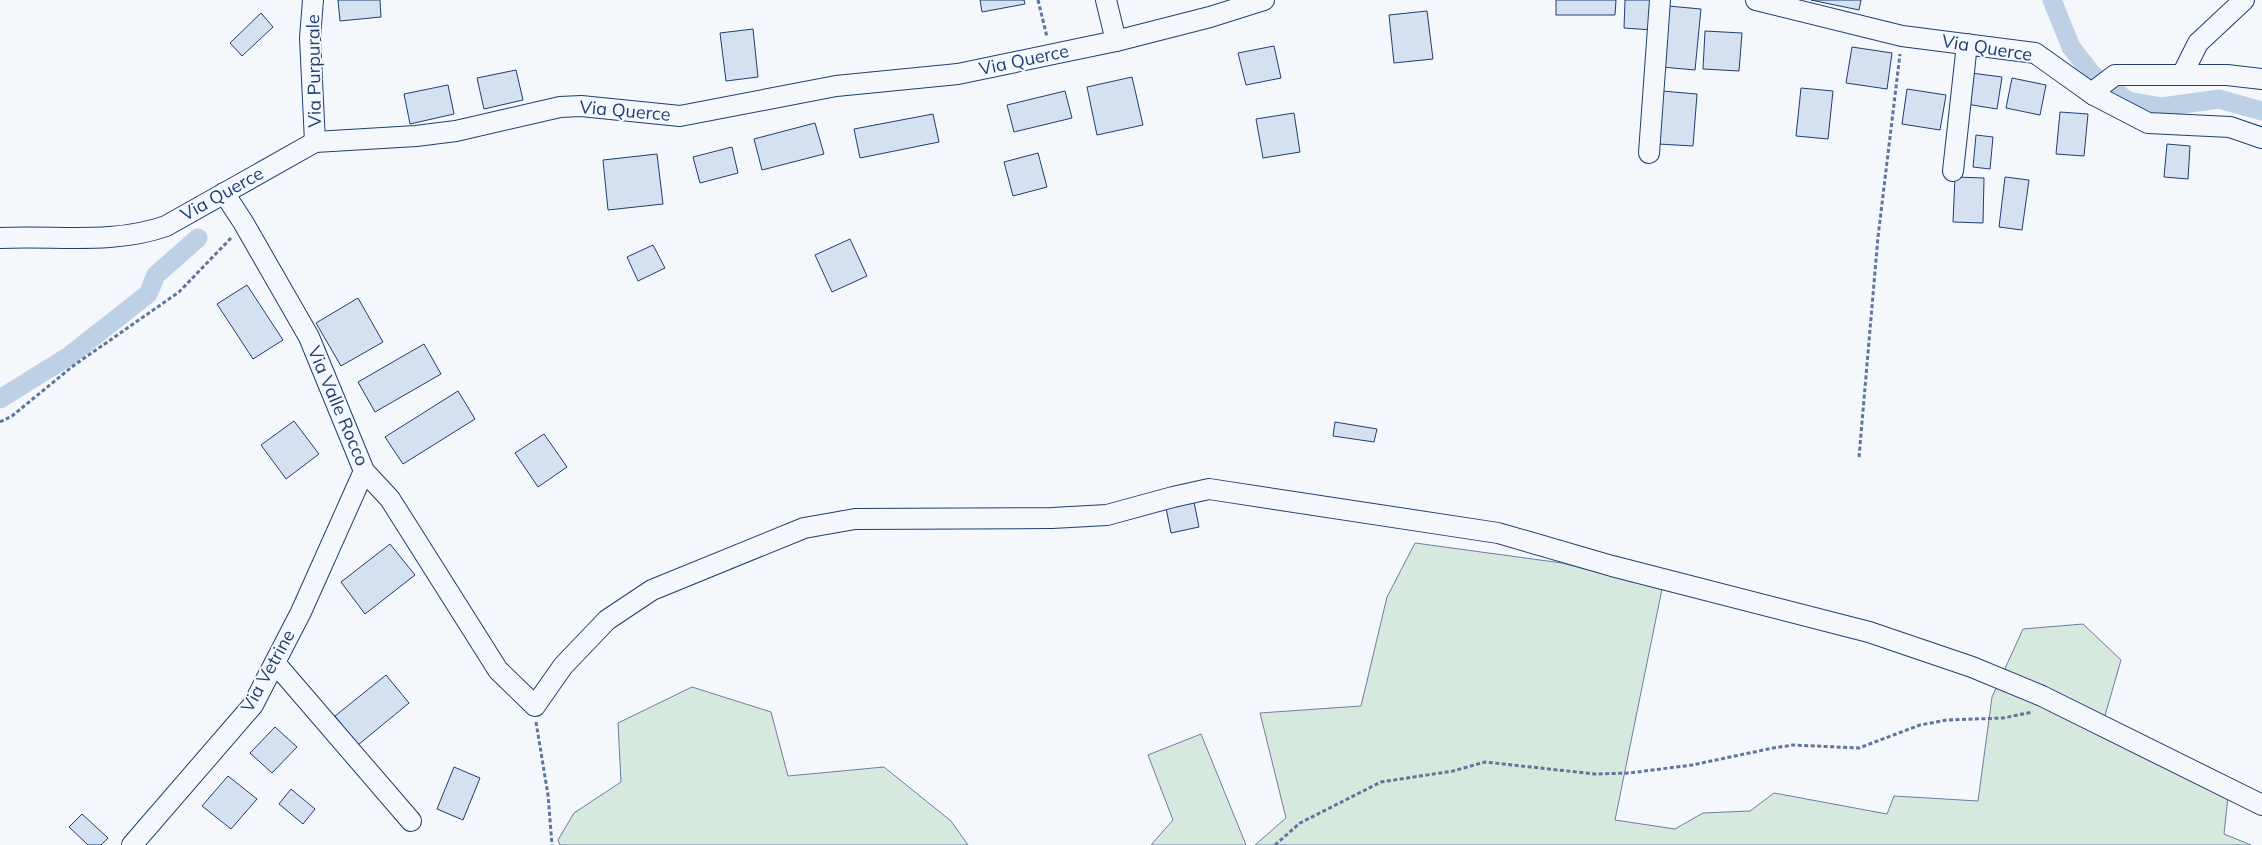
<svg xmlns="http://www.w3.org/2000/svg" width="2262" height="845" font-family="Mulish,sans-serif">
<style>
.green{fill:#d7e8df;stroke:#687fa3}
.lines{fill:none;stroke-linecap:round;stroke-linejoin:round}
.canal{stroke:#bed0e5;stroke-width:19}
.building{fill:#d5e0f0;stroke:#1d3f73}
.minor-casing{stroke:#1d3f73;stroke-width:22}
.path{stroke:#5e769c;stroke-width:3;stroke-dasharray:4 2.5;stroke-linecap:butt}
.minor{stroke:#f4f7fb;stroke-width:20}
.labels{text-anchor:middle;stroke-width:4;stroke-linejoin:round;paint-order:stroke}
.street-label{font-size:18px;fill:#1d3f73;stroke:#f4f7fb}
</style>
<rect width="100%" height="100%" fill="#f4f7fb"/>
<g class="green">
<path d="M1415 543 1562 563 1662 589 1615 820 1675 829 1703 813 1750 811 1774 793 1887 814 1894 796 1978 801 1992 697 2023 629 2083 624 2121 660 2100 733 2228 797 2224 834 2251 845H1255L1286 818 1260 713 1361 706 1387 597Z"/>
<path d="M692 687 771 712 788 776 884 767 951 821 968 845H560L558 840 574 813 621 782 618 723Z"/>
<path d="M1201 734 1246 845H1151L1173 820 1148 755Z"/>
</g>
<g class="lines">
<g class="canal">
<path d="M2052 0 2071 47 2092 74 2128 101 2162 107 2219 99 2262 111"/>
<path d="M0 399 69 356 148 294 156 275 198 238"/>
</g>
</g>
<g class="building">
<path d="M338 0H380L381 17 340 21Z"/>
<path d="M980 0H1024L1025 4 982 12Z"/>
<path d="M1556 0H1616L1615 15H1556Z"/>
<path d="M1625 0H1653L1652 30 1624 28Z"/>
<path d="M1811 0H1861L1859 10Z"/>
<path d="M1668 6 1701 9 1695 70 1662 67Z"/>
<path d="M1427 11 1433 59 1394 63 1389 15Z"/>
<path d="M261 13 273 27 242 56 230 43Z"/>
<path d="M753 29 758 77 726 81 720 33Z"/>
<path d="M1705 31 1742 33 1739 71 1703 69Z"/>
<path d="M1274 46 1281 78 1246 85 1238 53Z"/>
<path d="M1852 47 1892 53 1887 89 1846 83Z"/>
<path d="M516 70 523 100 484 109 477 78Z"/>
<path d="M1971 73 2002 77 1997 109 1966 104Z"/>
<path d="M1132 77 1143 125 1097 135 1087 87Z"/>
<path d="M2012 78 2046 85 2040 115 2006 108Z"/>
<path d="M448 85 454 114 410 124 404 94Z"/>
<path d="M1801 88 1833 91 1828 139 1796 136Z"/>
<path d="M1907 89 1946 95 1940 130 1902 124Z"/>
<path d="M1065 91 1072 118 1014 132 1007 105Z"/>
<path d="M1662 91 1697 94 1693 146 1658 144Z"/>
<path d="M2060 112 2088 114 2084 156 2056 154Z"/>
<path d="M1294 113 1300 152 1263 158 1256 119Z"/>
<path d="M933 114 939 142 860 158 854 129Z"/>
<path d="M815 123 824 154 762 170 754 139Z"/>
<path d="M1976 135 1993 137 1990 169 1973 167Z"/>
<path d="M2167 144 2190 146 2188 179 2164 177Z"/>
<path d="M732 147 738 173 700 183 693 157Z"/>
<path d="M1038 153 1047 187 1013 196 1004 162Z"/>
<path d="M657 154 663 204 608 210 603 160Z"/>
<path d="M1955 177 1984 178 1983 223 1953 222Z"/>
<path d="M2005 177 2029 180 2022 230 1999 227Z"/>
<path d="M850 239 867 276 832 292 815 255Z"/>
<path d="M653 245 665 268 638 281 627 257Z"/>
<path d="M247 285 283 340 253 359 217 304Z"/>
<path d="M358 298 383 342 341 366 316 323Z"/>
<path d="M424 344 441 374 375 412 358 382Z"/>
<path d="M458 391 475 419 403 464 385 437Z"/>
<path d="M294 421 319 454 286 479 261 445Z"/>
<path d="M1335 422 1377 429 1374 442 1333 436Z"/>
<path d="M544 434 567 467 538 487 515 453Z"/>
<path d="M1194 502 1199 527 1171 533 1166 508Z"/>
<path d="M390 544 415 575 365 614 341 582Z"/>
<path d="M386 675 409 703 358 745 335 716Z"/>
<path d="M275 727 297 747 272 773 250 753Z"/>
<path d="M454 767 480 778 463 820 437 809Z"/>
<path d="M228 776 257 799 231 829 202 806Z"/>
<path d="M291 789 315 809 303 824 279 804Z"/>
<path d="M82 814 108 838 101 845H88L69 827Z"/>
</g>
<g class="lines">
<g class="minor-casing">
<g id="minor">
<path d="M313 0 310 38 315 142"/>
<path d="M1106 0 1116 41"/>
<path d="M1756 0 1902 36 2035 53 2094 95 2148 123 2230 127 2262 138"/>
<path d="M2182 75 2198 43 2244 0"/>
<path d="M2094 95 2098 88 2115 75H2227L2262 79"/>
<path d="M1649 153 1660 0"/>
<path d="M1953 171 1967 44"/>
<path d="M224 193 243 222 309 337 364 471 390 499 498 670 535 706 563 666 607 620 652 590 804 528 855 519 1052 518 1107 515 1173 497 1209 489 1498 533 1612 566 1869 632 1972 667 2042 696 2262 805"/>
<path d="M0 238C55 235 113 245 166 226L315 142 416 136 456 131 560 107 581 106 680 116 836 86 958 74 1116 41 1210 17 1264 0"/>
<path d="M275 663 411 821"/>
<path d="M132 845 253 705 301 612 364 471"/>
</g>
</g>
<g class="path">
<path d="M1038 0 1047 37"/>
<path d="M0 422 12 416 73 366 179 292 231 238"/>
<path d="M1859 457 1878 237 1900 54"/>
<path d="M536 722 548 795 552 845"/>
<path d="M1275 845 1300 823 1381 782 1453 771 1485 762 1595 774 1629 773 1692 765 1773 748 1793 745 1859 748 1920 725 1947 720 2003 718 2033 712"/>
</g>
<use href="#minor" class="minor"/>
</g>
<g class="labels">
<g class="street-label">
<text transform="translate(1987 48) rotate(9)" y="6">Via Querce</text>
<text transform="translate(1024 60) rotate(-12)" y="6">Via Querce</text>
<text transform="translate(314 71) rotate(-91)" y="6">Via Purpurale</text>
<text transform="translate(625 111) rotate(5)" y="6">Via Querce</text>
<text transform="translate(222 194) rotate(-29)" y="6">Via Querce</text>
<text transform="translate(338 406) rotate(67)" y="6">Via Valle Rocco</text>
<text transform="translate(268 671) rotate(-61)" y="6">Via Vetrine</text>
</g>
</g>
</svg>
